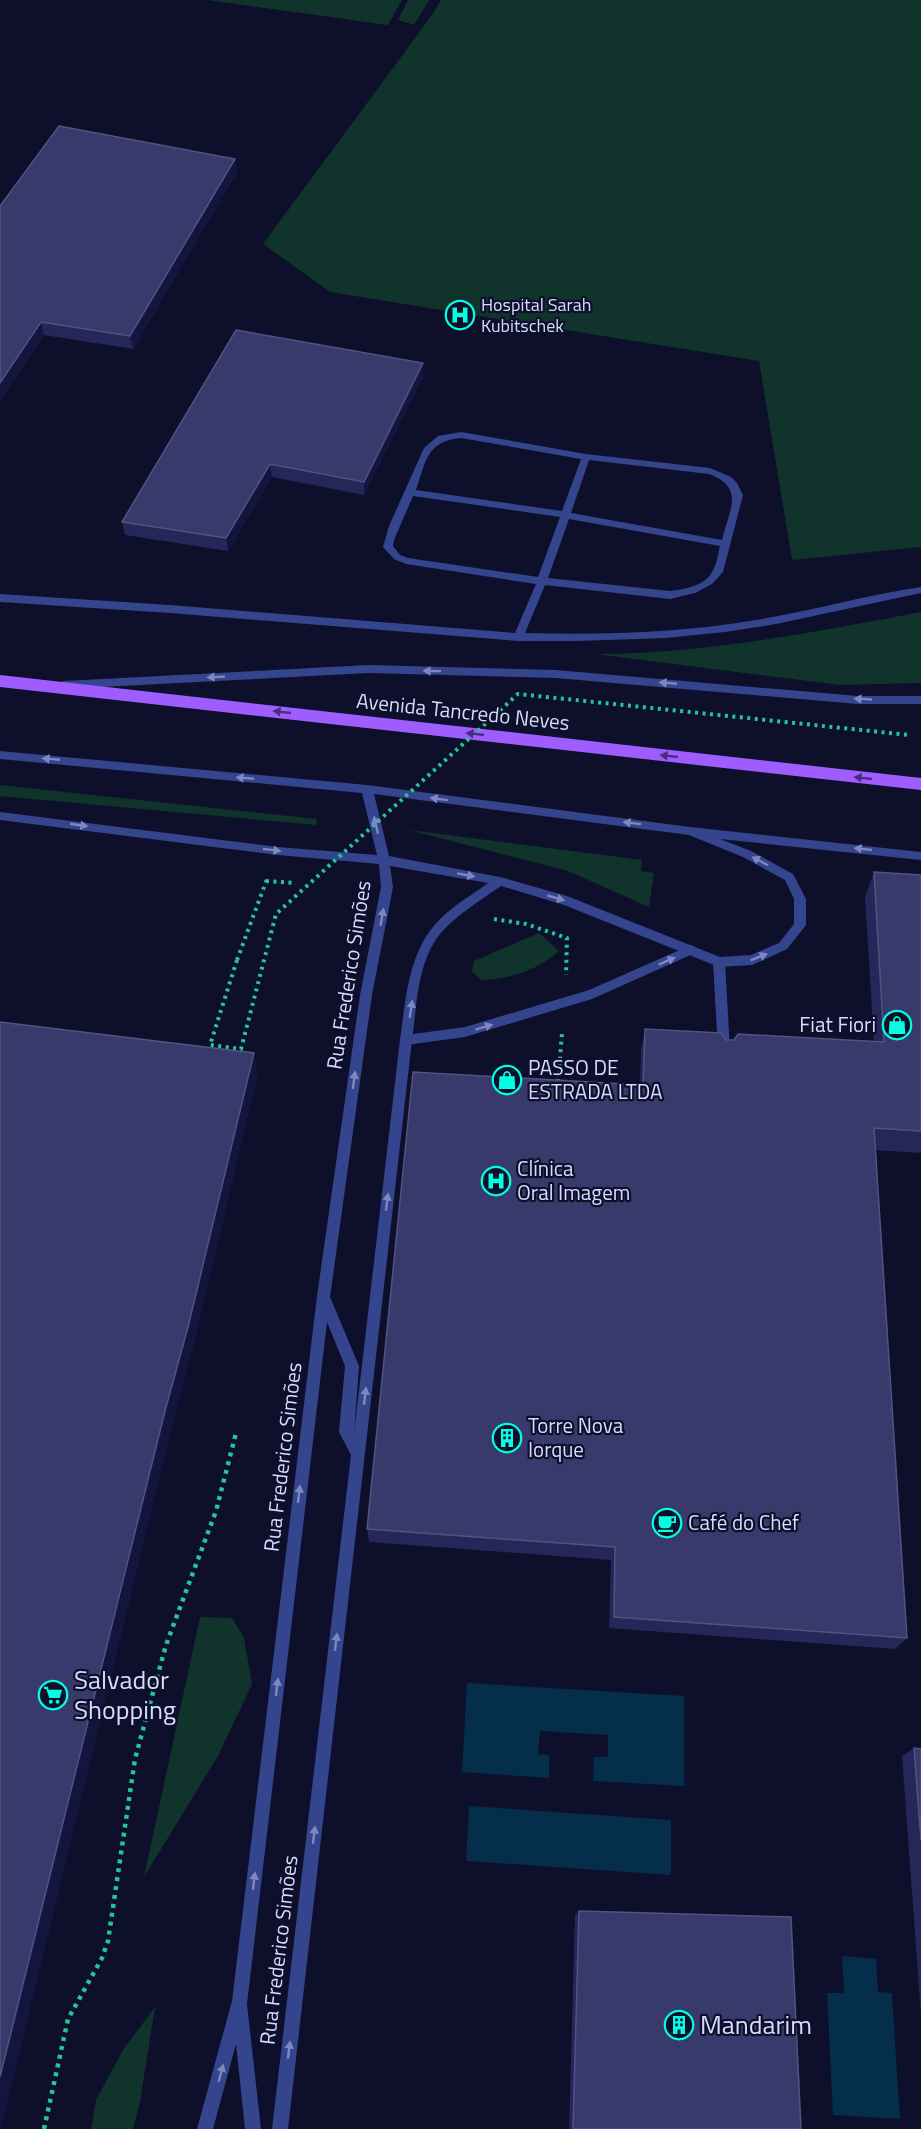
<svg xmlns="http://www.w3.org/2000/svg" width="921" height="2129" font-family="'Titillium Web',sans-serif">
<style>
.green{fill:#10342b}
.water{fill:#052e4b}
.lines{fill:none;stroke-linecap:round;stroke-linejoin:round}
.path-far1{stroke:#24c698;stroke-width:4;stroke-dasharray:3 4.5;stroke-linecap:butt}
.path{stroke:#24c698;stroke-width:4.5;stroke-dasharray:4 5;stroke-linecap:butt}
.service{fill:#34448d;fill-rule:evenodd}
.tertiary{fill:#34448d;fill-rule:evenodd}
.primary{fill:#9f5dff;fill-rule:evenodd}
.path-bridge{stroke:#24c698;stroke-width:4;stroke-dasharray:3 4.5;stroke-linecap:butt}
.wall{fill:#252759}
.shaded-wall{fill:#14153f}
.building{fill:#383a6b;stroke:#515382;stroke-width:1.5}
.oneway{fill:#7d88c0}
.oneway2{fill:#482e7f}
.labels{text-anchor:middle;stroke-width:4.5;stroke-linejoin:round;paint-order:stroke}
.far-poi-label{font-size:18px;fill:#d6dbff;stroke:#0e0f2a;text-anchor:start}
.street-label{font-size:21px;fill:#d6dbff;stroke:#0e0f2a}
.poi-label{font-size:21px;fill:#d6dbff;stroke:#0e0f2a;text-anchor:start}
.near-poi-label{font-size:26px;fill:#d6dbff;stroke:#0e0f2a;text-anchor:start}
</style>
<rect width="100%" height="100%" fill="#0e0f2a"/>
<g class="green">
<path d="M207 0H402L388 25Z"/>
<path d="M408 0H429L414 25 398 20Z"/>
<path d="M441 0H921V547L792 560 759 361 330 292 263 244 432 15Z"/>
<path d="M921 612V683L840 685 595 654C705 654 813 632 921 612Z"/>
<path d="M0 785 317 819 316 825 0 796Z"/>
<path d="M409 830 642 860 641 871 654 873 649 907 568 871Z"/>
<path d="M539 933 559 951C536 971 510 979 481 980L472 972 474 961Z"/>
<path d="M200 1617 232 1618 244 1638 252 1684 218 1756 144 1877Z"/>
<path d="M155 2007 140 2102 133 2129H91L96 2100 123 2050Z"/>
</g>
<g class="water">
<path d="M467 1683 684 1696V1786L593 1781 594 1757H608V1735L540 1731 538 1754 549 1755V1778L462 1772Z"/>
<path d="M469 1806 671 1820V1875L466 1861Z"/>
<path d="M842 1956 876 1959 878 1992 892 1993 900 2119 833 2115 827 1993H844Z"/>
</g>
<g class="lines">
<g class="path-far1">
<path d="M266 881 296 883"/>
<path d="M494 919 526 924 567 938 566 975"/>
<path d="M237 960 267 879"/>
<path d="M558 1082 562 1033"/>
</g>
<path class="path" d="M44 2129 68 2019 102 1958 108 1941 135 1759 166 1645 216 1511 236 1433"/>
<g class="service">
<path d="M461 432 586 454 710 468 731 477 737 483 743 495 723 572 712 584 695 593 670 599 545 585 525 633C602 635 680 633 756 620 811 611 866 595 921 587V593L776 624 725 632 666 638 577 641H518L170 613 0 602V594L170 605 515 633 536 584 406 564 394 559 383 547 389 526 424 448 438 436ZM461 438 581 459 562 511 416 490C426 462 426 441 461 438ZM589 460 709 474C746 488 729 510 722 540L571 513ZM413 496 560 517 538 577 408 558 400 555 393 546 394 540ZM569 519 720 546C718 554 717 564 713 570 706 586 685 589 670 591L548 578Z"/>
<path d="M369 665 556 670 858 696H921V704H858L556 678 369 673 63 689 58 685 63 681Z"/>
<path d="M691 945 695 947 697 950 695 953 592 999 465 1037 406 1045 402 1044 400 1040 402 1036 406 1035 465 1027 589 990Z"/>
<path d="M719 957 723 959 725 962 730 1050 728 1054H720L718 1050 713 962 715 959Z"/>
</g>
<path class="tertiary" d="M0 751 367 785 690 827 921 852V860L720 839 751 851 793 874 806 899V925L787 949 752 965 719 967 564 905 501 886C480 901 457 914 440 934 417 963 417 1005 412 1040L288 2129H272L351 1455 339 1432 345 1366 327 1322 247 2004 261 2129H245L236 2044 213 2129H197L232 2001 317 1296 360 995 381 887 379 864 278 855 0 820V812L278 847 377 855 362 793 0 759ZM374 794 689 835 743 857 785 880 794 899V924L779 943 751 955 720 957 567 896 500 877 389 856ZM390 866 488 883C472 895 454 905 440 919 408 951 406 998 400 1040L354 1433 359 1366 330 1297 372 995 393 887Z"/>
<path class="primary" d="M0 675 921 778V790L0 687Z"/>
<path class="path-bridge" d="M237 960 210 1045 241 1049 276 914 518 694 909 735"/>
</g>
<g class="wall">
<path d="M235 159 237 172 133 349 44 335 0 402V206Z"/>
<path d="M423 363V377L364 495 272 477 228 551 125 535 122 522Z"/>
<path d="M874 872 921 875V1153L875 1150 907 1638 895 1649 609 1628 611 1560 369 1542 367 1529 640 1085 641 1051 645 1029 726 1040 874 1042 865 897Z"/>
<path d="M914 1748 921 1749V2015L902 1756Z"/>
<path d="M579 1911 801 2129H569L575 1915Z"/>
</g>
<g class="shaded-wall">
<path d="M235 159 237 172 133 349 130 336Z"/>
<path d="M41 322 44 335 0 402V383Z"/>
<path d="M423 363V377L364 495V482Z"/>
<path d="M270 464 272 477 228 551 226 538Z"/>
<path d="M254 1053 258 1075 194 1344 172 1427 1 2129H0V2077Z"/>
</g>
<g class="building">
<path d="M59 126 235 159 130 336 41 322 0 383V206Z"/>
<path d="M236 330 423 363 364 482 270 464 226 538 122 522Z"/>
<path d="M874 872 921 875V1131L874 1128 907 1638 614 1617 615 1547 367 1529 413 1072 643 1085 645 1029 721 1033 726 1040H734L738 1034 884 1042Z"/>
<path d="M0 1022 254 1053 188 1327 165 1411 0 2077Z"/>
<path d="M914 1748 921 1749V1840Z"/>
<path d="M579 1911 791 1917 801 2129H573Z"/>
</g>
<defs><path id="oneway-solid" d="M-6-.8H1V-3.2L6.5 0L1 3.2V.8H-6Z" transform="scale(1.5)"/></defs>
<g class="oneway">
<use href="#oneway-solid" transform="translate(432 671) rotate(-179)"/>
<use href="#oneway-solid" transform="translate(216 677) rotate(177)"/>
<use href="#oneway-solid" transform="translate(668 683) rotate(-175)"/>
<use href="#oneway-solid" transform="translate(863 699) rotate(-177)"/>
<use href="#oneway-solid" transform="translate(51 759) rotate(-175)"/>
<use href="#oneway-solid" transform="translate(245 778) rotate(-175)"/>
<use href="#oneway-solid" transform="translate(439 799) rotate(-173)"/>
<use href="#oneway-solid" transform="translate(632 823) rotate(-173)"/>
<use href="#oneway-solid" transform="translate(79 825) rotate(8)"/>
<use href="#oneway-solid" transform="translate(376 825) rotate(-103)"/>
<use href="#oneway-solid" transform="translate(863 849) rotate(-174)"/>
<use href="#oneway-solid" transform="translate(272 850) rotate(7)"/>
<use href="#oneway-solid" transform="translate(760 861) rotate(-152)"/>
<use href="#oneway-solid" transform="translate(466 875) rotate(10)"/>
<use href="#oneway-solid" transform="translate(556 898) rotate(16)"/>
<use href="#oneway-solid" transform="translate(382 917) rotate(-80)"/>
<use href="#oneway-solid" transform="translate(759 957) rotate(-22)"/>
<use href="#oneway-solid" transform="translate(667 961) rotate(-24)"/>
<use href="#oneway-solid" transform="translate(411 1009) rotate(-81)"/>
<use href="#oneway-solid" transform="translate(484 1027) rotate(-17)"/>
<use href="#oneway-solid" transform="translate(354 1080) rotate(-82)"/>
<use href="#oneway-solid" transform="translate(387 1202) rotate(-83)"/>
<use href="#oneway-solid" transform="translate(365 1396) rotate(-83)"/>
<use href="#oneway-solid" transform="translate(299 1494) rotate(-83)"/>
<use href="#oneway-solid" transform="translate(336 1642) rotate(-83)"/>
<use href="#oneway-solid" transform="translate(277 1687) rotate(-83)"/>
<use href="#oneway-solid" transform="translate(314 1835) rotate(-83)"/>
<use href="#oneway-solid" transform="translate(254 1881) rotate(-83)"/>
<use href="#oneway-solid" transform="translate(289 2050) rotate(-83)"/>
<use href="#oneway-solid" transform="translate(221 2073) rotate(-75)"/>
</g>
<g class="oneway2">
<use href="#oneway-solid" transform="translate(282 712) rotate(-174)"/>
<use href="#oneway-solid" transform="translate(475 734) rotate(-174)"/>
<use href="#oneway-solid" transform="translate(669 756) rotate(-174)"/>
<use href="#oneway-solid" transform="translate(863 778) rotate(-174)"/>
</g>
<defs>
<g id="hospital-ring" transform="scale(1.5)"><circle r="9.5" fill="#0e0f2a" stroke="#02ffe1" stroke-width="1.5"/><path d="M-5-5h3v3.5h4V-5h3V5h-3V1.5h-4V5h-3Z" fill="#02ffe1"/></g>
<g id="shop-ring" transform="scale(1.5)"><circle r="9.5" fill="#0e0f2a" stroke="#02ffe1" stroke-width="1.5"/><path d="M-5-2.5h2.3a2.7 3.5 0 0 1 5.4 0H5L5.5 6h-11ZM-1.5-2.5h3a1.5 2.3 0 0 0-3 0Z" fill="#02ffe1"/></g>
<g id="building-ring" transform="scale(1.5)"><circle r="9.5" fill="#0e0f2a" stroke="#02ffe1" stroke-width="1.5"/><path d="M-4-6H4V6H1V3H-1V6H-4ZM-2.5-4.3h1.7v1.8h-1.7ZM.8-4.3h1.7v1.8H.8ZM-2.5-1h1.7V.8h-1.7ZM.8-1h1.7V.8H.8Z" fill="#02ffe1"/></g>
<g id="cafe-ring" transform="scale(1.5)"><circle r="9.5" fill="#0e0f2a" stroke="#02ffe1" stroke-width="1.5"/><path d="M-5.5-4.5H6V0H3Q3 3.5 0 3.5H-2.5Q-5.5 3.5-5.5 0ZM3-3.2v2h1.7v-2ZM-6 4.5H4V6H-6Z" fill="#02ffe1"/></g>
<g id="supermarket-ring" transform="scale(1.5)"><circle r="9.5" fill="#0e0f2a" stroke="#02ffe1" stroke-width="1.5"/><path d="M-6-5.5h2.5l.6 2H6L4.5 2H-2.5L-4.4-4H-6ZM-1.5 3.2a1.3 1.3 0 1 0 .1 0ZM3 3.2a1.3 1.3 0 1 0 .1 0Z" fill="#02ffe1"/></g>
</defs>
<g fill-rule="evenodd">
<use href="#hospital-ring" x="460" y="315"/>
<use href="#shop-ring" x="897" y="1025"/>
<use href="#shop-ring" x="507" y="1080"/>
<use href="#hospital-ring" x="496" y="1181"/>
<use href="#building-ring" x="507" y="1438"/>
<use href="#cafe-ring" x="667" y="1523"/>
<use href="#supermarket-ring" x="53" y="1695"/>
<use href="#building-ring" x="679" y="2025"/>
</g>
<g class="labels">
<g class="far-poi-label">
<text x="481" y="311">Hospital Sarah<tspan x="481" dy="21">Kubitschek</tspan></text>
</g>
<g class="street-label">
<text transform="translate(463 712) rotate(6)" y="7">Avenida Tancredo Neves</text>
<text transform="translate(349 975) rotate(-81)" y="7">Rua Frederico Simões</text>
<text transform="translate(283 1457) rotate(-83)" y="7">Rua Frederico Simões</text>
<text transform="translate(279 1950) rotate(-83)" y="7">Rua Frederico Simões</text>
</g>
<g class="poi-label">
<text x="876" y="1032" text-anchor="end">Fiat Fiori</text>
<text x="528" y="1075">PASSO DE<tspan x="528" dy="24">ESTRADA LTDA</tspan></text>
<text x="517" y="1176">Clínica<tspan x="517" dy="24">Oral Imagem</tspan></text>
<text x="528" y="1433">Torre Nova<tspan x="528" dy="24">Iorque</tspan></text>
<text x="688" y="1530">Café do Chef</text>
</g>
<g class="near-poi-label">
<text x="74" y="1689">Salvador<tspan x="74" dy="30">Shopping</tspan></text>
<text x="700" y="2034">Mandarim</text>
</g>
</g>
</svg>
